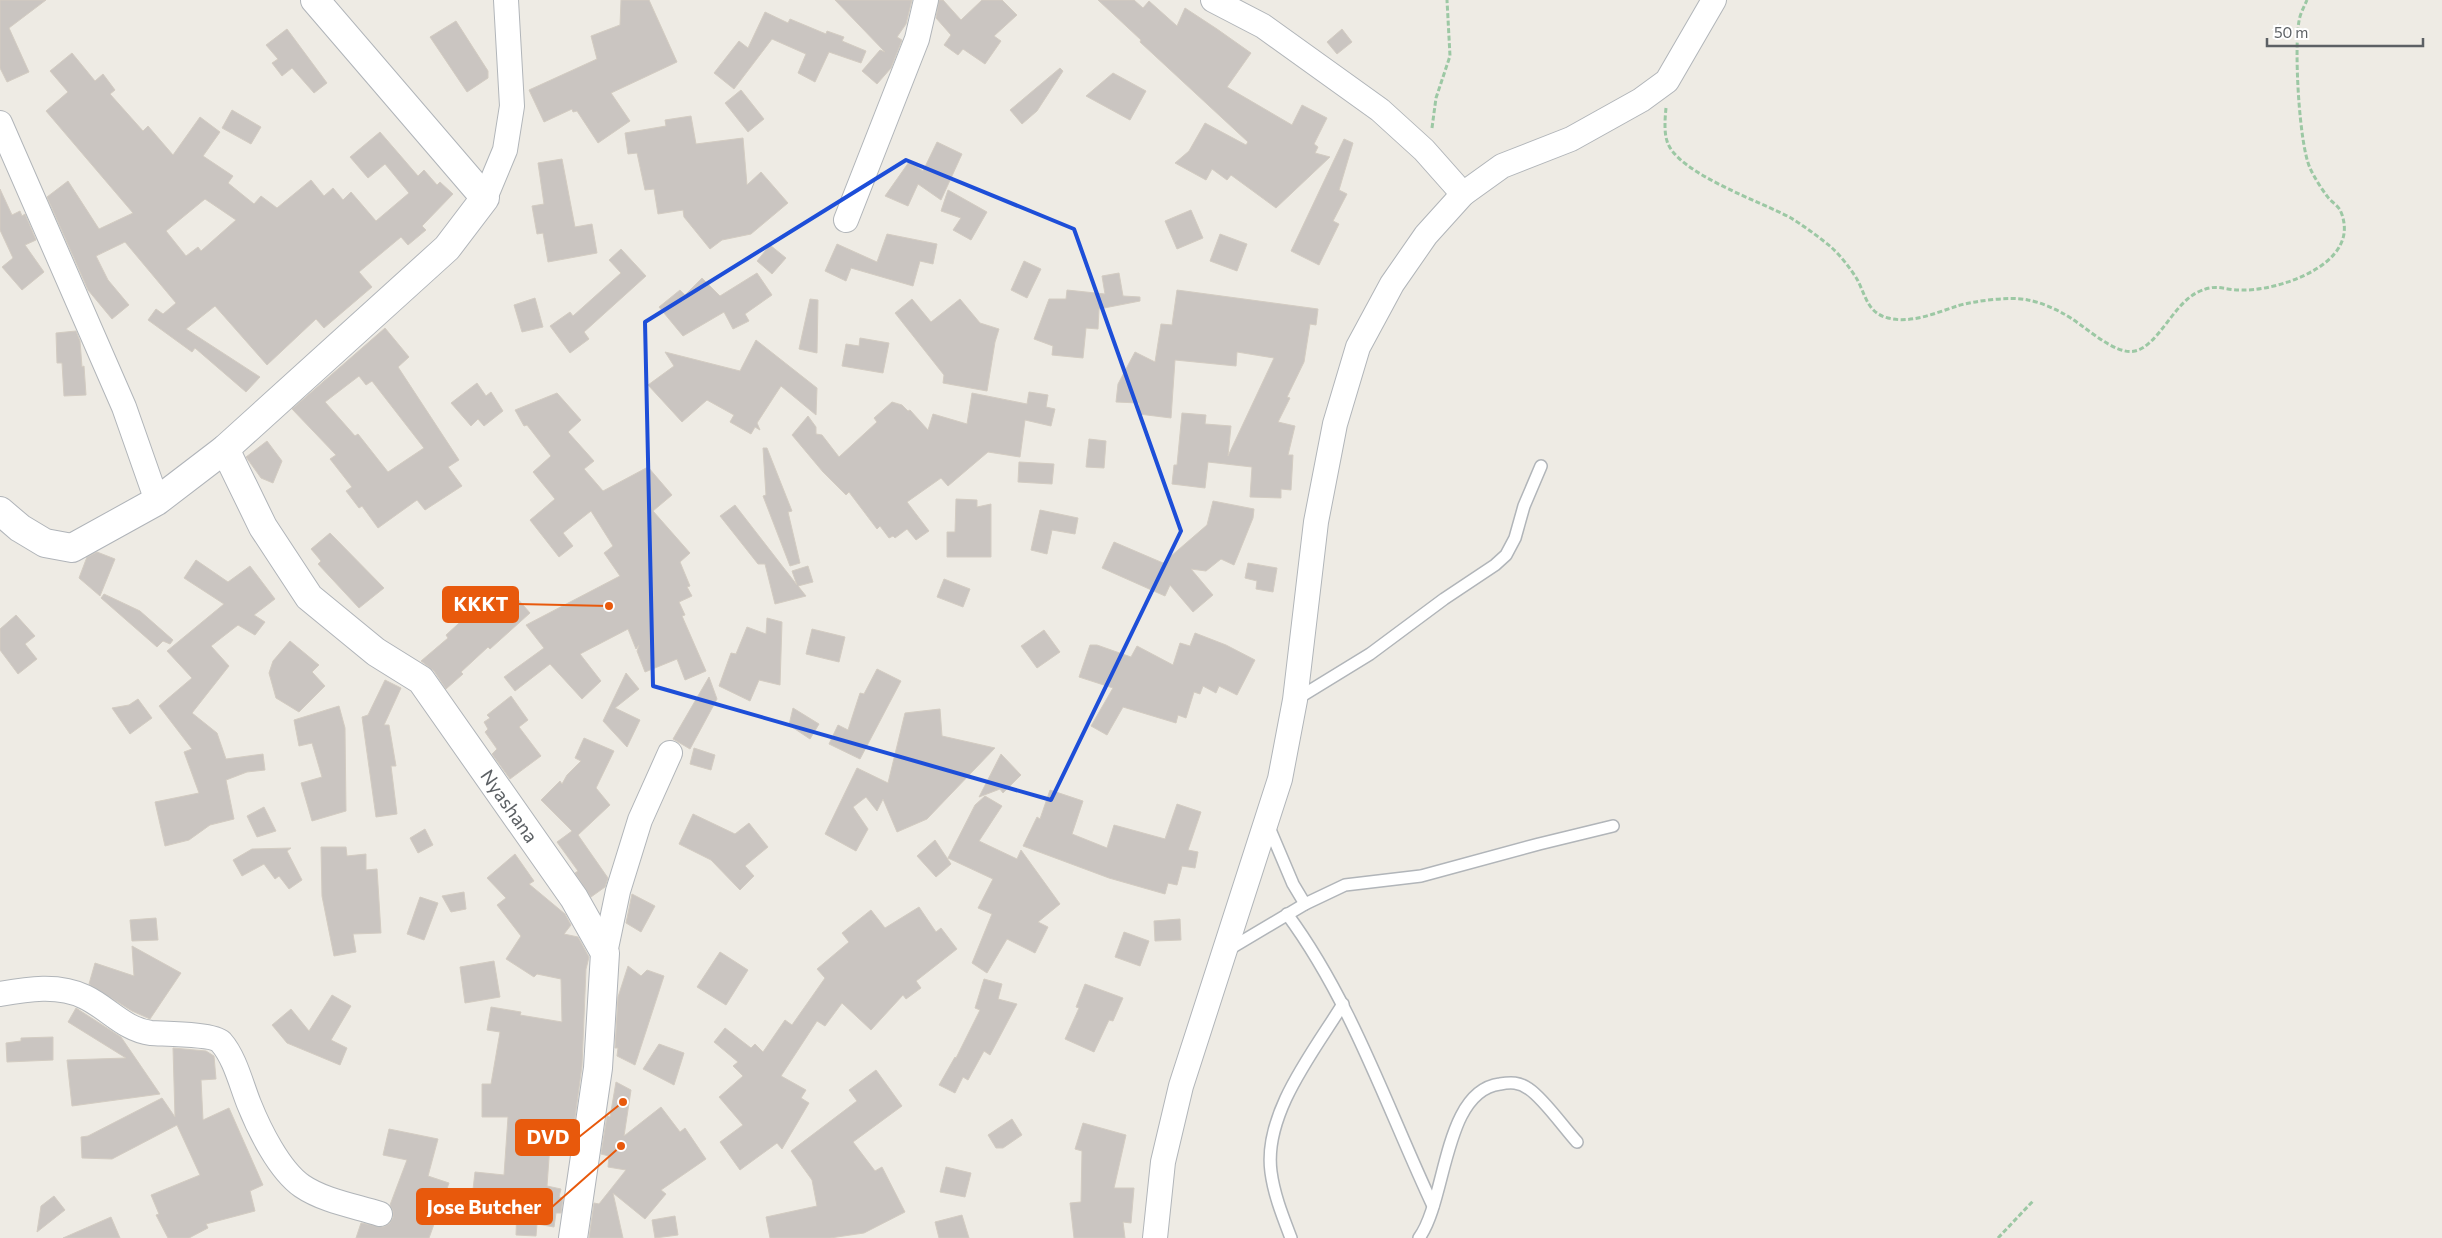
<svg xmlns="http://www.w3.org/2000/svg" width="2442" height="1238" font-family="Commissioner,sans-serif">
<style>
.building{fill:#cac5c1;stroke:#d3ccc2;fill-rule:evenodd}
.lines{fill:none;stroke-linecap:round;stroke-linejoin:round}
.lane-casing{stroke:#b1b5b9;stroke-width:14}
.street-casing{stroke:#b1b5b9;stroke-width:26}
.secondary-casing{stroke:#b0b4b9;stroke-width:30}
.path{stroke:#9cc8a4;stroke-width:3;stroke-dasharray:5 2.5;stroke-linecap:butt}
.lane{stroke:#fff;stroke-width:11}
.street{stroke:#fff;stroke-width:24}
.secondary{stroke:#fff;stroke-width:28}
.marked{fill:none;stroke:#1d4ed8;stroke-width:4;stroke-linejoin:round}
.labels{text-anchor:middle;stroke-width:4;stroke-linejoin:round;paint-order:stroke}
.street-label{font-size:19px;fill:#5c6064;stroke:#fff}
.leader{fill:none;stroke:#e8590c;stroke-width:2}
.callout-dot{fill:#e8590c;stroke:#fff;stroke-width:2}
.callout{fill:#e8590c;stroke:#e8590c;stroke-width:2}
.callout-label{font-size:20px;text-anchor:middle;font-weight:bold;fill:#fff}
</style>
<rect width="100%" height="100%" fill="#eeebe4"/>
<g class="building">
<path d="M0 0H46L9 28 29 72 7 82 0 68Z"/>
<path d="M621 0H649L677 62 611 93 630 121 598 143 577 111 573 112 572 109 544 122 529 90 597 59 591 36 620 25Z"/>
<path d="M835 0H912L906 24 897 37 902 40 891 68 877 84 862 71 880 50 885 52Z"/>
<path d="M939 0H943L961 20 982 0H1002L1017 15 994 36 1001 41 985 64 963 49 958 55 944 45 951 35 936 18Z"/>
<path d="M1098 0H1134L1143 8 1149 1 1177 26 1185 8 1217 29 1251 53 1227 87 1292 125 1302 105 1327 118 1314 144 1318 147 1315 153 1330 157 1276 208 1231 175 1227 180 1212 169 1206 180 1175 163 1189 151 1205 123 1246 145 1248 142 1140 42 1141 40Z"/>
<path d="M765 12 788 23 790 19 826 34 827 31 844 37 842 41 866 51 861 63 829 52 815 82 798 73 806 54 772 39 734 89 714 73 739 41 748 48Z"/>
<path d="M456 21 488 71V78L467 92 430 37Z"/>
<path d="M287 29 327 83 314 93 292 68 282 76 272 63 278 59 266 45Z"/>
<path d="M1342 29 1352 42 1337 54 1327 42Z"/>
<path d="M72 53 95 81 103 74 115 90 110 94 143 131 148 126 173 155 200 117 220 132 203 156 233 176 228 183 254 204 261 196 277 208 311 180 324 196 333 188 343 200 351 192 376 221 409 193 385 164 368 178 350 157 380 132 418 176 424 170 437 185 440 182 453 194 422 226 426 230 408 245 401 237 359 272 372 287 324 328 316 319 267 365 215 306 186 329 260 377 246 392 195 348 192 352 148 320 156 309 163 314 176 303 125 242 96 256 108 280 129 305 112 319 88 290 47 197 68 181 99 229 133 213 46 111 68 92 50 71ZM205 199 236 220 201 251 198 247 186 256 166 231Z"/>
<path d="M1060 68 1063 71 1037 111 1022 124 1010 110Z"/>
<path d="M1113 73 1146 91 1130 120 1086 96Z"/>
<path d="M741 90 764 119 748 132 725 103Z"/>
<path d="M232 110 261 127 251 144 222 128Z"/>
<path d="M691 116 696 144 743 138 747 185 761 172 788 203 751 234 722 240 710 249 684 217 683 210 658 214 654 189 645 190 637 153 628 154 625 133 666 126 665 120Z"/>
<path d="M1344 139 1353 143 1339 190 1347 194 1333 221 1339 224 1319 265 1291 251Z"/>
<path d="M937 142 962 154 941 200 918 184 908 206 885 196 909 162 923 171Z"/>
<path d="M562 159 575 227 592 224 597 253 548 262 543 233 537 234 532 206 544 204 538 163Z"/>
<path d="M0 189 12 215 20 211 22 216 25 214 36 240 25 245 44 272 22 290 2 267 13 258 0 230Z"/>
<path d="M948 190 987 212 971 240 953 230 961 218 941 211Z"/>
<path d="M1191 210 1203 238 1177 249 1165 221Z"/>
<path d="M887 234 937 244 933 264 920 261 913 286 851 268 846 281 825 271 837 244 877 262Z"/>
<path d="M1220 234 1247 244 1237 271 1210 261Z"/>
<path d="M770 245 786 258 772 274 757 261Z"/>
<path d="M621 249 646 276 584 332 589 339 570 353 550 326 570 312 573 316 621 273 609 260Z"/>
<path d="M1024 261 1041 269 1027 298 1011 290Z"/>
<path d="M757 273 772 295 745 314 749 321 733 329 724 312 683 336 659 307 680 290 685 295 702 278 720 296Z"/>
<path d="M1119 273 1123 296 1140 297V301L1099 309 1098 329 1086 328 1083 358 1052 355 1053 346 1034 339 1049 299H1066L1067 290 1105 294 1102 276Z"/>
<path d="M1177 290 1318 309 1316 325 1310 324 1304 362 1287 397 1290 398 1278 422 1295 426 1288 455H1293L1291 490 1281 489V498L1250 497 1252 467 1208 462 1205 488 1172 484 1174 465H1177L1182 413 1206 415 1205 424 1231 426 1228 456 1274 358 1237 352 1236 366 1175 360 1171 418 1139 414V403L1116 402 1118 384 1135 352 1155 362 1161 324 1172 325Z"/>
<path d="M535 298 543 327 522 332 514 305Z"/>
<path d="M810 299 818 300 817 353 799 349Z"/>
<path d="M912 299 931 322 960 299 980 323 999 329 995 342 987 391 943 383 944 375 895 313Z"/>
<path d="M385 328 409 357 398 367 459 460 448 467 462 486 425 510 417 500 378 528 362 506 359 508 346 491 352 487 330 459 336 455 292 409ZM359 376 366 385 372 381 424 448 388 472 358 434 355 436 325 402Z"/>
<path d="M76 331 80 341 82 367 84 366 86 395 64 396 62 363H57L56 333Z"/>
<path d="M860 338 889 343 883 373 842 366 846 344 859 346Z"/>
<path d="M756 340 817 388 816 415 781 386 757 423 760 430 755 427 751 434 730 422 734 415 707 400 682 422 648 385 674 366 665 352 740 371Z"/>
<path d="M477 383 486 396 491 392 503 411 484 426 478 419 471 426 451 403Z"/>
<path d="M1029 392 1048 395 1046 407 1055 409 1051 426 1025 420 1020 457 988 452 948 486 941 478 907 502 929 531 916 540 907 529 895 538 893 536 889 538 880 526 877 529 849 492 846 495 823 472 792 435 808 416 816 427V434L822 435 839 457 877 422 874 418 892 402 902 405 908 411 910 410 928 430 933 414 967 424 972 393 1027 404Z"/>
<path d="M557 393 581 420 568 432 594 461 584 469 603 491 648 467 672 495 653 511 690 553 680 562 690 586 687 587 692 596 679 602 685 615 682 616 706 671 685 680 677 659 645 672 637 651 639 645 636 649 628 629 580 654 601 681 582 699 550 664 515 691 504 677 544 648 526 625 620 576 604 553 613 546 591 511 563 533 573 546 559 557 530 520 555 499 533 472 551 456 527 425 524 426 515 410Z"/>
<path d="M1089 439 1106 441 1104 468 1086 467Z"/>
<path d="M267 441 282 461 273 483 261 478 246 457Z"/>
<path d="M763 448H767L792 511 788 512 800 563 790 566 763 496 766 495Z"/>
<path d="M1019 462 1054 464 1052 484 1018 482Z"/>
<path d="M956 499 977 500V507L991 504V557H947V532H955Z"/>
<path d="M1213 501 1254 509 1253 518 1234 565 1221 559 1206 571 1191 569 1213 595 1193 612 1170 585 1165 596 1102 568 1114 542 1163 563 1207 525Z"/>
<path d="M735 505 797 585 792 571 808 566 813 582 798 586 806 596 775 604 765 564H758L720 516Z"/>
<path d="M1040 510 1078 518 1075 534 1052 530 1047 554 1031 550Z"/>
<path d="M330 533 384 588 359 608 318 564 321 561 311 549Z"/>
<path d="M97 552 115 559 100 596 79 578 87 557Z"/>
<path d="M196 560 228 582 250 566 275 599 254 615 265 622 255 635 238 625 211 646 229 666 192 713 217 733 226 759 263 754 265 770 247 772 226 780 234 819 210 825 189 840 165 846 155 802 199 793 184 752 192 749 159 706 192 678 167 651 224 604 184 578Z"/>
<path d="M1248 563 1277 568 1273 592 1256 589 1257 581 1245 578Z"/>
<path d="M944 579 970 589 963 607 937 597Z"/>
<path d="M509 589 530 613 490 649 488 647 461 672 463 674 446 689 434 671 421 661 448 638 446 635 470 613 477 614 486 606 488 608Z"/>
<path d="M104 594 140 611 173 640 170 644 163 641 157 647 101 598Z"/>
<path d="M16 615 35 636 25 644 37 659 18 674 0 650V629Z"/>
<path d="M767 618 782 622 780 685 759 680 750 701 719 686 731 653 736 654 747 627 766 634Z"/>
<path d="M812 629 845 637 839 662 806 654Z"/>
<path d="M1044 630 1060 652 1037 668 1021 646Z"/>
<path d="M1195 633 1226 645 1255 660 1237 695 1219 686 1216 693 1203 686 1200 694 1194 692 1186 718 1178 715 1176 723 1123 707 1107 735 1091 726 1113 688 1079 677 1090 645H1097L1131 657 1137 646 1173 665 1180 643 1190 646Z"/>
<path d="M290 641 319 665 312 672 325 686 299 712 276 698 269 673 273 661Z"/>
<path d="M877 669 901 681 860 759 829 744 838 725 848 730 860 693 864 694Z"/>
<path d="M626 673 639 689 615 708 640 720 627 747 603 721Z"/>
<path d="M709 677 717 699 690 749 673 739Z"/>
<path d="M385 680 401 688 384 725H389L396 766H391L397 814 376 817 362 717 368 715Z"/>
<path d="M511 696 528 720 519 727 541 756 510 779 492 754 497 749 485 732 488 729 484 722 490 718 487 715Z"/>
<path d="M138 699 152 718 130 734 112 708 129 705Z"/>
<path d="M339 706 345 728 346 811 312 821 301 783 322 777 312 743 299 746 294 720Z"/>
<path d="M793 708 819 724 810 739 789 725Z"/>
<path d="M940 709 942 736 995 748 927 819 897 832 883 799 877 811 866 797 853 807 868 829 856 851 825 834 857 768 888 783 905 713Z"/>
<path d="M584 738 614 751 596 788 610 805 578 835 608 878 605 887 591 897 575 873 578 871 557 842 572 831 541 800 560 781 562 784 567 775 581 761 575 758Z"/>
<path d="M694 748 715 755 711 770 690 764Z"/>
<path d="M1001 754 1021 775 1003 793 1000 789 979 797Z"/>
<path d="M1050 790 1083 801 1072 834 1107 848 1114 825 1165 839 1177 804 1201 812 1188 850 1198 852 1195 868 1182 866 1177 885 1168 883 1165 894 1109 878 1023 846 1037 817 1040 819Z"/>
<path d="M985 796 1002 806 979 841 1017 859 1021 850 1060 904 1038 922 1048 927 1035 953 1007 939 987 973 972 963 992 914 978 908 993 879 948 858 975 805Z"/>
<path d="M264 807 276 831 257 837 247 816Z"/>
<path d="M693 814 735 834 749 823 768 847 745 866 754 876 740 890 711 860 679 844Z"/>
<path d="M425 829 433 845 418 853 410 838Z"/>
<path d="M935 840 951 864 936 877 917 856Z"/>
<path d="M321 847H346L347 856 366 854V870L377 869 381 933 353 934 356 952 334 956 322 896Z"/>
<path d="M291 848 287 851 302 880 289 889 279 876 275 879 264 864 242 876 233 860 252 849Z"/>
<path d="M515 854 534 881 529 884 565 914 571 925 564 934 578 937 589 957 586 969 582 1066 573 1132 551 1130 547 1186 561 1189 559 1197 563 1198 561 1213H556L554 1227 537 1224 536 1236 516 1235 517 1204 472 1198 475 1172 504 1175 508 1117H482V1084H491L500 1032 487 1030 491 1007 521 1012 520 1015 562 1022 561 979 537 974 534 977 506 959 521 936 497 905 506 898 487 878Z"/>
<path d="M464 892 466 909 451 912 442 896Z"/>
<path d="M632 894 655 906 641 932 626 923Z"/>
<path d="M420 897 438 903 424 940 407 934Z"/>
<path d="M919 907 936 932 941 928 957 949 916 981 921 988 906 999 903 995 871 1030 842 1003 825 1026 817 1021 781 1076 806 1090 801 1098 809 1103 782 1149 777 1143 740 1170 720 1142 743 1125 719 1097 743 1076 733 1066 738 1062 714 1042 725 1028 751 1048 755 1044 763 1052 785 1020 792 1025 825 978 817 969 849 942 842 933 871 910 885 928Z"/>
<path d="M156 918 158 940 132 941 130 920Z"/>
<path d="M1180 919 1181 940 1155 941 1154 921Z"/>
<path d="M1124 932 1149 941 1140 966 1115 957Z"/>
<path d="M132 946 181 973 150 1019 132 1011 89 984 95 963 134 976Z"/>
<path d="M720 952 748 970 726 1005 697 987Z"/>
<path d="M494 961 500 997 465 1003 460 967Z"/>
<path d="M628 966 641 976 647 970 664 976 635 1065 617 1056 618 1048H615L618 997Z"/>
<path d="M984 979 1002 984 998 999 1017 1004 990 1055 984 1051 968 1080 963 1077 955 1093 939 1085 955 1057 956 1058 980 1010 975 1008Z"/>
<path d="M1085 984 1123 998 1113 1021 1109 1020 1094 1052 1065 1039 1079 1008 1076 1007Z"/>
<path d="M332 995 351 1006 331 1040 347 1048 340 1065 287 1043 272 1025 291 1009 309 1031Z"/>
<path d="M76 1008 121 1037 160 1094 72 1106 67 1060 126 1058 68 1022Z"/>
<path d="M53 1037V1060L7 1062 6 1043 21 1041V1038Z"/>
<path d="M659 1044 684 1053 674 1085 643 1069Z"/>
<path d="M173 1048 206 1051 214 1056 216 1079 201 1080 203 1120 229 1108 263 1185 250 1191 255 1211 206 1224 208 1228 189 1238H168L156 1215 159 1214 151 1195 200 1175 177 1125 112 1159 82 1158 81 1137 88 1136 162 1098 175 1117Z"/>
<path d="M876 1070 902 1106 853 1142 875 1171 882 1167 905 1212 864 1233 830 1238H770L766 1217 817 1206 812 1180 791 1151 857 1101 849 1090Z"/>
<path d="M616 1082 631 1090 624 1136 661 1107 680 1132 685 1128 706 1159 661 1190 666 1194 645 1219 613 1193 623 1238H589L594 1203 599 1204 626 1170 608 1167 609 1156 601 1154 607 1116 610 1117Z"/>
<path d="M1012 1119 1022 1135 1003 1148H996L988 1135Z"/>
<path d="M1083 1123 1126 1135 1114 1188H1134L1131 1223 1123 1222 1125 1238H1074L1070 1203 1081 1202 1082 1151 1075 1149Z"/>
<path d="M389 1129 438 1139 428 1176 449 1183 429 1238H356L361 1223 383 1227 389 1224 393 1218V1211L390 1205 407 1160 383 1155Z"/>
<path d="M946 1167 971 1173 965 1197 940 1192Z"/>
<path d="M54 1196 65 1210 37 1232 41 1206Z"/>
<path d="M962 1215 969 1238H939L935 1222Z"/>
<path d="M675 1216 678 1235 655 1238 652 1220Z"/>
<path d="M111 1217 120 1238H63Z"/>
</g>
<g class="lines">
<g class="lane-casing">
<g id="lane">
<path d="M1295 700 1370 654 1444 599 1495 565 1506 555 1515 538 1524 506 1541 466"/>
<path d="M1268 825 1293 884 1305 904"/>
<path d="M1287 914C1352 1002 1387 1108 1433 1206"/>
<path d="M1226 951 1305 904 1345 885 1421 876 1539 844 1613 826"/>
<path d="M1291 1238C1283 1217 1274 1195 1271 1172 1263 1114 1314 1051 1343 1004"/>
<path d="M1419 1238C1447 1200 1443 1091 1500 1084 1511 1082 1519 1082 1529 1089 1544 1099 1564 1128 1577 1142"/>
</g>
</g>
<g class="street-casing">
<g id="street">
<path d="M1213 0 1263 26 1380 110 1424 150 1463 194"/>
<path d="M0 123 124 407 157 501"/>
<path d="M485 198 505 150 512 106 506 0"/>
<path d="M846 220 917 39 926 0"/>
<path d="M605 953 618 891 640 820 670 753"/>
<path d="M0 994C27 989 59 984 85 997 108 1008 125 1030 151 1033 165 1034 213 1034 221 1042 235 1058 241 1084 249 1104 259 1129 279 1170 302 1186 324 1201 355 1206 380 1214"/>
<path d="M1155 1238 1163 1162 1181 1086 1280 779 1295 700 1316 522 1335 424 1358 347 1392 284 1426 235 1463 194 1502 166 1571 139 1641 100 1667 81 1714 0"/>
</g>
</g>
<g class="secondary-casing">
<g id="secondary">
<path id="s1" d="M225 449 263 527 309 597 376 652 421 680 574 898 605 953 598 1068 573 1238"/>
<path d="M0 511 20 528 45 543 72 548 157 501 225 449 447 248 485 198 315 0"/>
</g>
</g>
<g class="path">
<path d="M1666 108C1665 118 1664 132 1667 141 1676 173 1762 202 1791 218 1804 226 1819 237 1831 247 1840 255 1852 270 1858 281 1866 297 1868 313 1888 318 1910 324 1936 313 1957 306 1974 301 2010 296 2028 300 2039 302 2054 308 2064 314 2082 323 2114 356 2135 351 2158 346 2173 304 2198 292 2217 283 2222 290 2241 290 2270 291 2317 276 2335 253 2345 241 2347 227 2341 212 2339 206 2331 202 2327 196 2321 188 2314 177 2310 168 2299 144 2294 48 2299 21 2300 14 2304 7 2307 0"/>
<path d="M1432 128 1436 98 1450 56 1447 0"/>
<path d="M1998 1238 2033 1201"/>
</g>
<use href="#lane" class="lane"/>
<use href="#street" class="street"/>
<use href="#secondary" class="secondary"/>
</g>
<path class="marked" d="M906 160 1074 229 1181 531 1051 800 653 686 645 322Z"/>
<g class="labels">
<g class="street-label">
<text dy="7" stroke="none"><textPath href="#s1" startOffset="464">Nyashana</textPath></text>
</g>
</g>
<path class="leader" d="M609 606L518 604M623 1102L579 1137M621 1146L552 1207"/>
<g class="callout-dot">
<circle cx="609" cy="606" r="5"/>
<circle cx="623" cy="1102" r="5"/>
<circle cx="621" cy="1146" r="5"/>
</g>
<g class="callout">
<rect x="443" y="587" width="75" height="35" rx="5"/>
<rect x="516" y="1120" width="63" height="35" rx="5"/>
<rect x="417" y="1189" width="135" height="35" rx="5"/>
</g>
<g class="callout-label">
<text x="481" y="611">KKKT</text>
<text x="548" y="1144">DVD</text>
<text x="484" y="1214">Jose Butcher</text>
</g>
<path d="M2267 38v8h156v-8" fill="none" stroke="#5c6064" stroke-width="2.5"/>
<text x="2274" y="38" font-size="15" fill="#5c6064" stroke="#ffffff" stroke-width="4" paint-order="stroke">50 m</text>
</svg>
